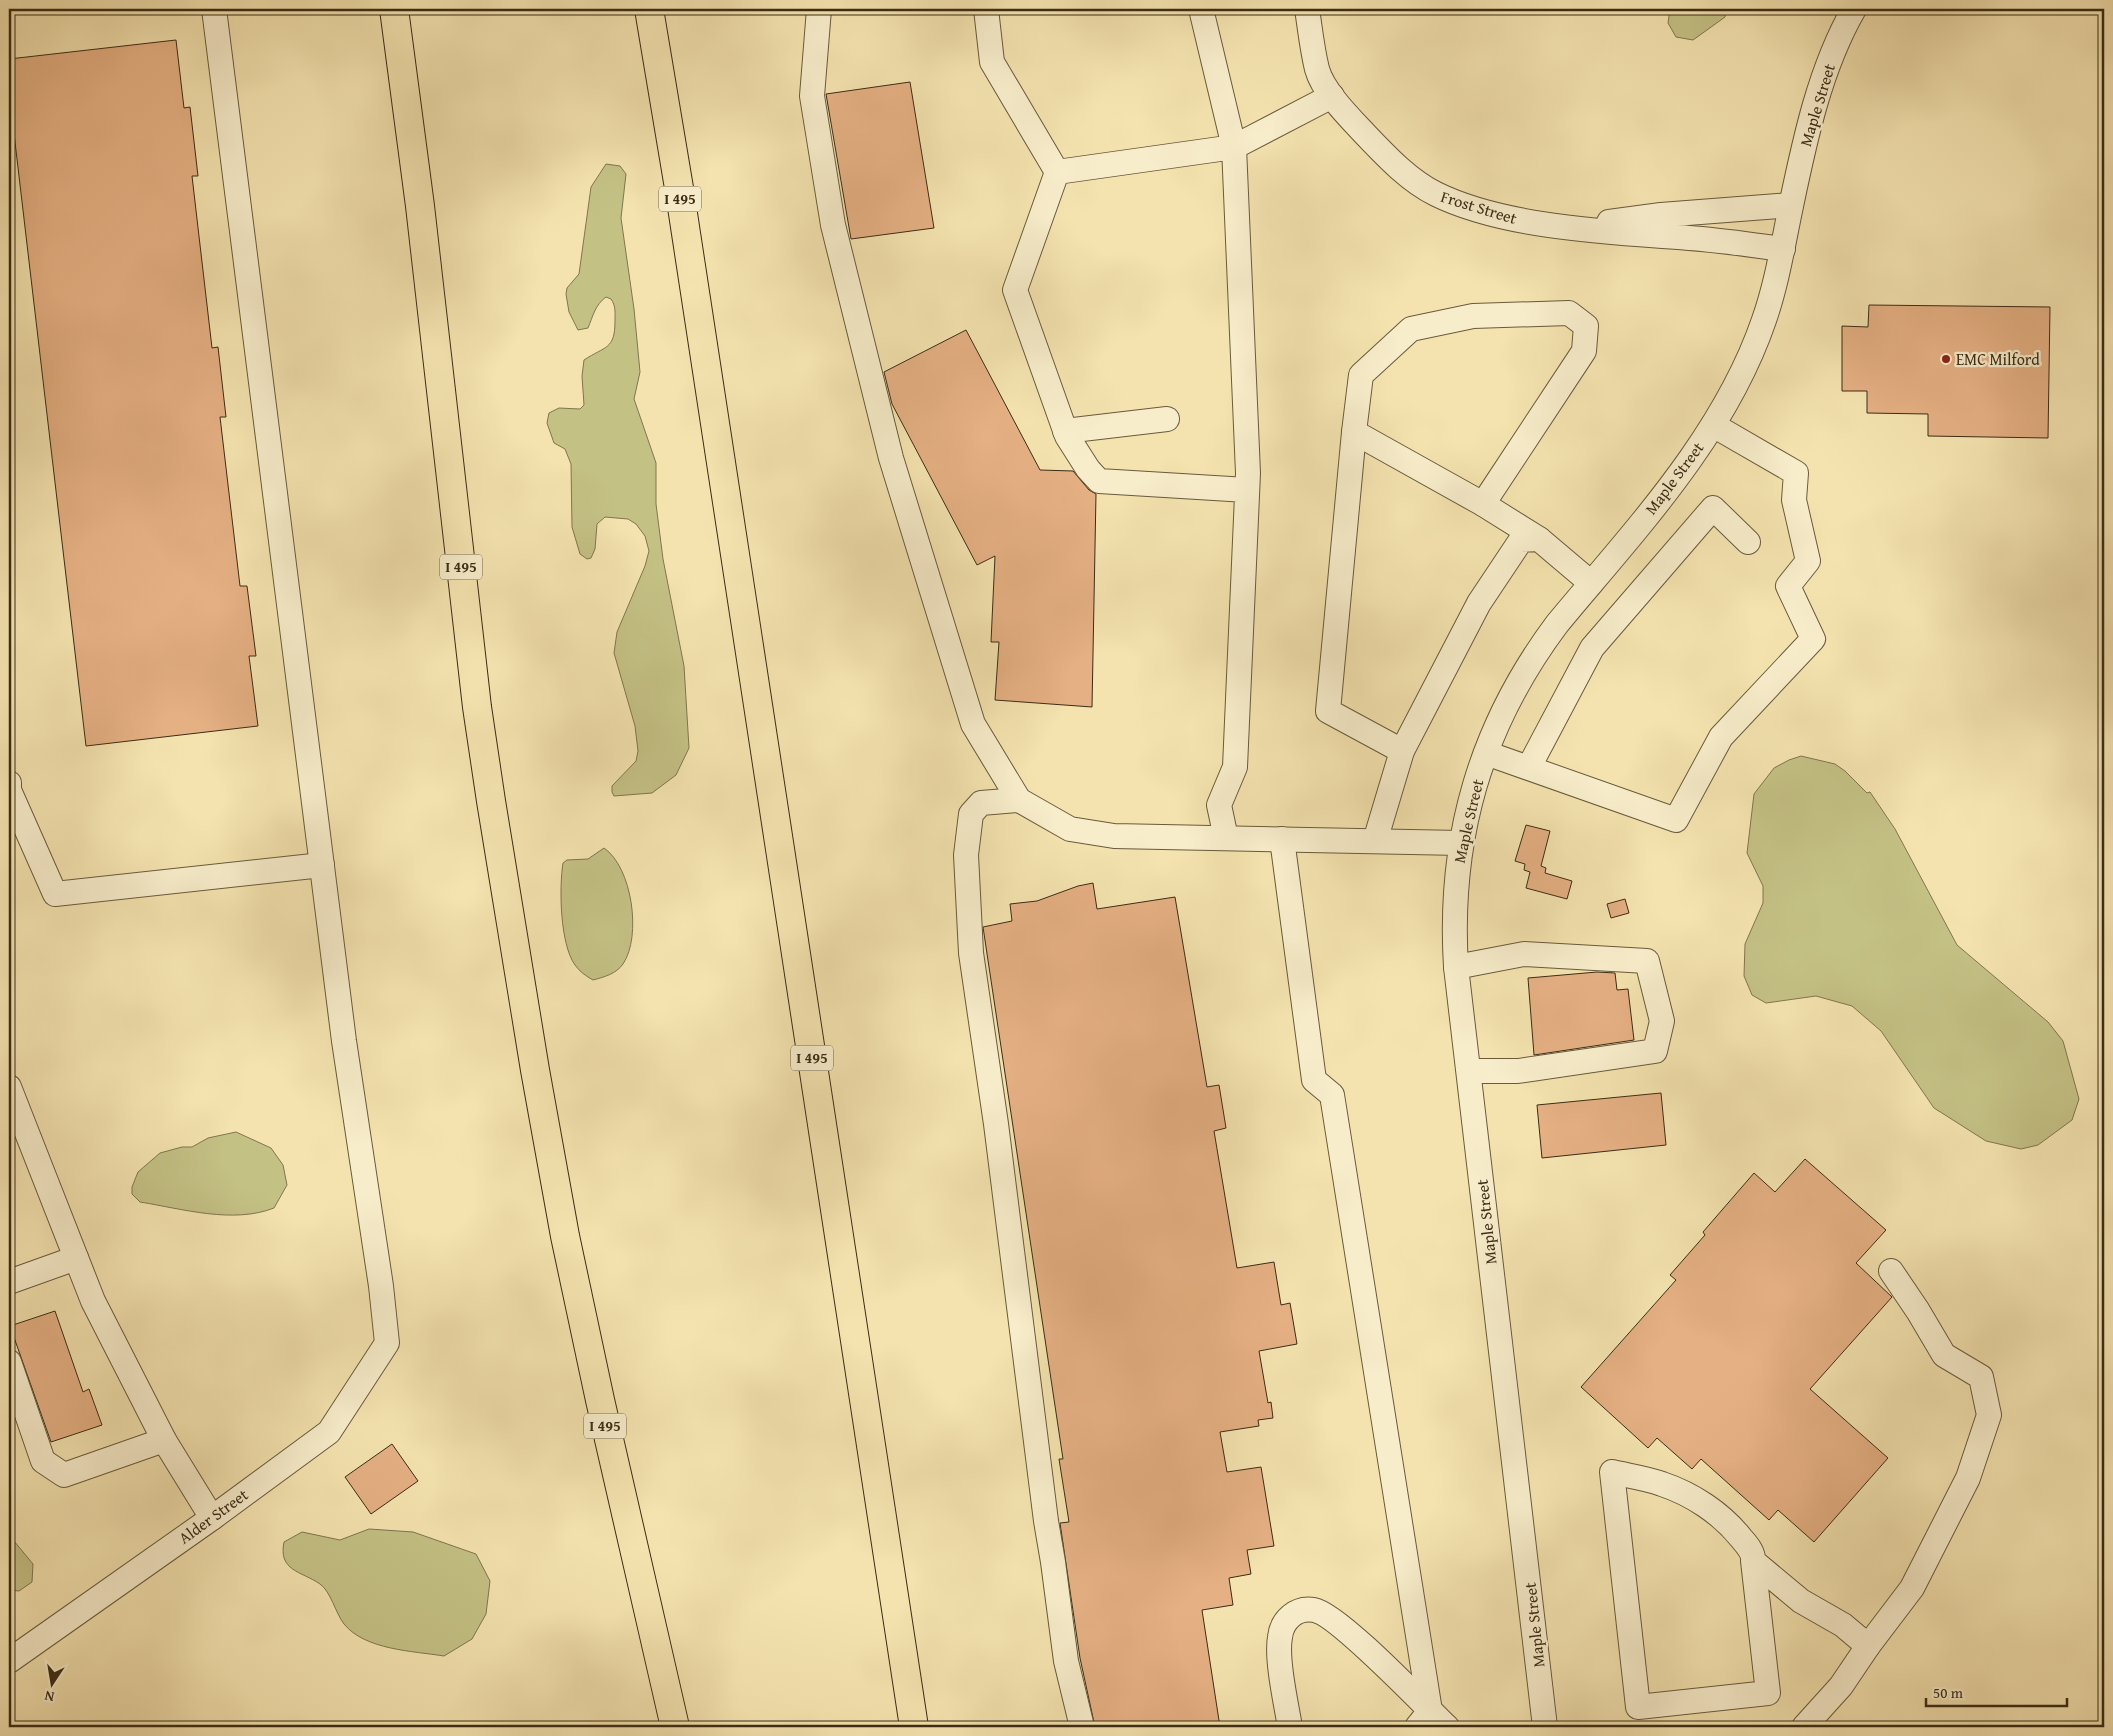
<svg xmlns="http://www.w3.org/2000/svg" width="2113" height="1736" font-family="'Gentium Book Plus',serif">
<style>
.green{fill:#c4c185;stroke:#80764e}
.building{fill:#e5b083;stroke:#3b2c16}
.lines{fill:none;stroke-linecap:round;stroke-linejoin:round}
.minor-casing{stroke:#695a3c;stroke-width:26}
.highway-casing{stroke:#3b2c16;stroke-width:30}
.minor{stroke:#f8edcb;stroke-width:24}
.highway{stroke:#f4e3af;stroke-width:28}
.poi-dot{fill:#8f2418;stroke:#f8edcb;stroke-width:2}
.labels{text-anchor:middle;stroke-width:4.5;stroke-linejoin:round;paint-order:stroke}
.shield{fill:#f8edcb;stroke:#74664c;stroke-width:1}
.shield-label{font-size:15px;font-weight:bold;fill:#3b2c16}
.street-label{font-size:16px;fill:#3b2c16;stroke:#f8edcb}
.poi-label{font-size:16px;fill:#3b2c16;stroke:#f8edcb;text-anchor:start}
</style>
<rect width="100%" height="100%" fill="#f4e3af"/>
<filter id="stains"><feTurbulence type="fractalNoise" baseFrequency=".004" numOctaves="4"/><feColorMatrix values="0 0 0 0 .2 0 0 0 0 .09 0 0 0 0 .02 0 0 0 .5 -.17"/></filter>
<radialGradient id="worn" r=".72"><stop offset=".6" stop-color="#630" stop-opacity="0"/><stop offset="1" stop-color="#630" stop-opacity=".3"/></radialGradient>
<g class="green">
<path d="M1670 9H1726L1725 17 1693 40 1676 37 1668 23Z"/>
<path d="M606 164 620 166 626 174 621 218 634 309 640 372 634 399 656 463V504L663 559 684 666 689 748 676 775 652 793 614 796 612 792V786L636 761 638 751 635 726 614 653 617 632 645 566 649 551 645 536 636 524 628 519 605 517 597 524 595 549 591 558 587 559 580 554 572 527 571 464 565 449 554 443 547 423 549 413 559 408 580 409 584 405 582 376 584 360C605 346 615 350 615 321 615 313 616 306 611 299L606 297C595 305 593 316 588 328L578 330 569 312 566 294 567 288 579 274 591 187Z"/>
<path d="M1801 756 1835 764 1845 771 1867 793 1870 792 1895 829 1957 945 2048 1022 2063 1041 2079 1099 2072 1120 2038 1145 2021 1149 1986 1141 1934 1108 1881 1031 1852 1006 1816 996 1766 1003 1752 995 1744 976 1745 944 1763 903V886L1747 853 1754 794 1774 768 1789 760Z"/>
<path d="M604 848C632 867 642 936 623 964 616 974 604 977 593 980 586 976 580 972 575 965 560 944 559 888 563 863L567 860 588 859Z"/>
<path d="M236 1132 271 1148 283 1165 287 1185 274 1208C233 1224 183 1209 140 1202L132 1194V1187L138 1172 160 1153 182 1147H192L208 1138Z"/>
<path d="M369 1529 413 1532 476 1554 490 1581 486 1614 472 1639 444 1656C413 1651 365 1650 344 1624 335 1612 331 1592 320 1584 301 1571 278 1571 284 1542L302 1532 340 1540Z"/>
<path d="M9 1535 33 1564 32 1582 19 1591 9 1590Z"/>
</g>
<g class="building">
<path d="M176 40 184 108 190 107 198 176H192L212 348 218 347 226 417H220L240 586H247L256 656H249L258 726 86 746 9 91V59Z"/>
<path d="M910 82 934 228 851 239 826 94Z"/>
<path d="M1869 305 2050 307 2048 438 1928 436V414L1867 413V391H1842V326L1868 327Z"/>
<path d="M966 330 1040 470 1073 471 1089 490 1096 494 1092 707 995 700 999 642H991L995 556 977 565 892 404 884 372Z"/>
<path d="M1526 825 1550 831 1541 866 1546 868 1545 873 1572 881 1567 899 1526 888 1530 872 1524 870 1525 864 1515 861Z"/>
<path d="M1093 883 1097 909 1175 897 1207 1087 1219 1085 1226 1128 1214 1131 1237 1268 1274 1262 1281 1305 1290 1303 1297 1344 1259 1351 1268 1403 1271 1402 1273 1418 1258 1420 1259 1426 1220 1432 1227 1472 1261 1467 1274 1546 1247 1550 1251 1574 1229 1578 1233 1605 1202 1610 1220 1727H1095L1080 1658 1060 1523 1069 1522 1059 1459H1063L983 927 1012 921 1010 904 1037 901 1078 886Z"/>
<path d="M1625 899 1629 913 1611 918 1607 904Z"/>
<path d="M1597 972 1615 973 1617 990 1628 989 1634 1040 1534 1055 1528 978Z"/>
<path d="M1661 1093 1666 1145 1542 1158 1537 1105Z"/>
<path d="M1805 1159 1886 1230 1856 1263 1892 1297 1810 1389 1888 1458 1814 1542 1778 1510 1769 1520 1701 1459 1692 1469 1657 1438 1648 1448 1581 1387 1676 1280 1670 1275 1705 1235 1703 1232 1754 1173 1775 1192Z"/>
<path d="M55 1311 83 1392 89 1389 102 1425 51 1442 10 1326Z"/>
<path d="M392 1444 418 1481 371 1514 345 1477Z"/>
</g>
<g class="lines">
<g class="minor-casing">
<g id="minor">
<path d="M819 9 812 96 833 225 891 458 973 724 1019 800 1070 829 1114 836 1461 843"/>
<path d="M986 9 992 62 1057 172"/>
<path d="M1201 9 1234 147 1332 96"/>
<path d="M1307 9C1310 28 1312 49 1317 69 1323 91 1348 116 1364 133 1385 155 1408 180 1436 194 1505 228 1611 232 1689 238 1720 240 1751 245 1783 249"/>
<path d="M1609 222 1661 215 1791 205"/>
<path d="M1065 431 1167 419"/>
<path d="M1354 432 1483 504"/>
<path d="M1402 751 1328 711 1354 432 1361 375 1411 329 1473 316 1569 313 1586 326 1584 351 1483 504 1539 539"/>
<path d="M1486 753 1676 820 1721 737 1813 639 1788 586 1808 561 1794 500 1796 473 1713 425"/>
<path d="M1529 767 1592 648 1713 508 1748 542"/>
<path d="M9 783V790L55 894 322 865"/>
<path d="M1019 800 981 803 971 814 966 855 971 953 996 1124 1046 1521 1053 1562 1066 1661 1082 1727"/>
<path d="M1226 838 1219 805 1235 767 1248 473 1234 147 1057 172 1015 290 1067 436 1088 469 1099 481 1247 490"/>
<path d="M1282 839 1314 1080 1332 1095 1430 1711 1417 1727"/>
<path d="M1375 841 1402 751 1479 603 1521 540 1539 539 1591 583"/>
<path d="M1456 967 1524 954 1647 961 1662 1021 1655 1051 1518 1071H1469"/>
<path d="M9 1087 93 1301 164 1440 212 1518"/>
<path d="M9 1282 76 1258"/>
<path d="M9 1362 43 1461 64 1475 164 1440"/>
<path d="M1753 1561 1768 1693 1638 1707 1612 1472C1629 1476 1646 1478 1662 1484 1692 1494 1721 1513 1741 1538 1746 1544 1754 1552 1753 1561L1801 1601 1843 1625 1868 1646 1841 1686 1804 1727"/>
<path d="M1868 1646 1912 1588 1968 1478 1989 1415 1981 1377 1944 1355 1918 1311 1891 1271"/>
<path d="M9 1661 212 1518 329 1432 387 1343 381 1286 344 1041 214 9"/>
<path d="M1290 1727C1286 1703 1276 1659 1280 1637 1282 1620 1296 1607 1314 1610 1338 1614 1425 1706 1447 1727"/>
<path d="M1545 1727 1456 967C1448 839 1480 727 1557 624 1634 531 1724 437 1764 320 1777 283 1783 244 1791 206 1805 139 1820 68 1854 9"/>
</g>
</g>
<g class="highway-casing">
<g id="highway">
<path d="M394 9 420 206 477 707 491 801 535 1070 565 1236 600 1400 675 1727"/>
<path d="M649 9 680 194 914 1727"/>
</g>
</g>
<use href="#minor" class="minor"/>
<use href="#highway" class="highway"/>
</g>
<circle class="poi-dot" cx="1946" cy="359" r="5"/>
<g class="labels">
<g class="shield">
<rect x="659" y="186.5" width="42" height="25" rx="4"/>
<rect x="440" y="554.5" width="42" height="25" rx="4"/>
<rect x="791" y="1045.5" width="42" height="25" rx="4"/>
<rect x="584" y="1413.5" width="42" height="25" rx="4"/>
</g>
<g class="shield-label">
<text x="680" y="204">I 495</text>
<text x="461" y="572">I 495</text>
<text x="812" y="1063">I 495</text>
<text x="605" y="1431">I 495</text>
</g>
<g class="street-label">
<text transform="translate(1817 105) rotate(-73)" y="6">Maple Street</text>
<text transform="translate(1479 207) rotate(17)" y="6">Frost Street</text>
<text transform="translate(1674 478) rotate(-53)" y="6">Maple Street</text>
<text transform="translate(1468 821) rotate(-77)" y="6">Maple Street</text>
<text transform="translate(1486 1222) rotate(-96)" y="6">Maple Street</text>
<text transform="translate(213 1516) rotate(-36)" y="6">Alder Street</text>
<text transform="translate(1534 1625) rotate(-96)" y="6">Maple Street</text>
</g>
<g class="poi-label">
<text x="1956" y="365">EMC Milford</text>
</g>
</g>
<rect width="2113" height="1736" fill="none" stroke="#f4e3af" stroke-width="30"/>
<rect x="10" y="10" width="2093" height="1716" fill="none" stroke="#3b2c16" stroke-width="2.5"/>
<rect x="15" y="15" width="2083" height="1706" fill="none" stroke="#3b2c16"/>
<g transform="translate(52 1684) rotate(192)" stroke="#f8edcb" stroke-width="4" paint-order="stroke">
<path d="M0-4L9 19L0 12L-9 19Z" fill="#3b2c16"/>
<text y="-8" font-size="14" font-weight="bold" text-anchor="middle" fill="#3b2c16">N</text>
</g>
<path d="M1926 1698v8h141v-8" fill="none" stroke="#3b2c16" stroke-width="2.5"/>
<text x="1933" y="1698" font-size="15" fill="#3b2c16" stroke="#f8edcb" stroke-width="4" paint-order="stroke">50 m</text>
<rect width="100%" height="100%" filter="url(#stains)"/>
<rect width="100%" height="100%" fill="url(#worn)"/>
</svg>
